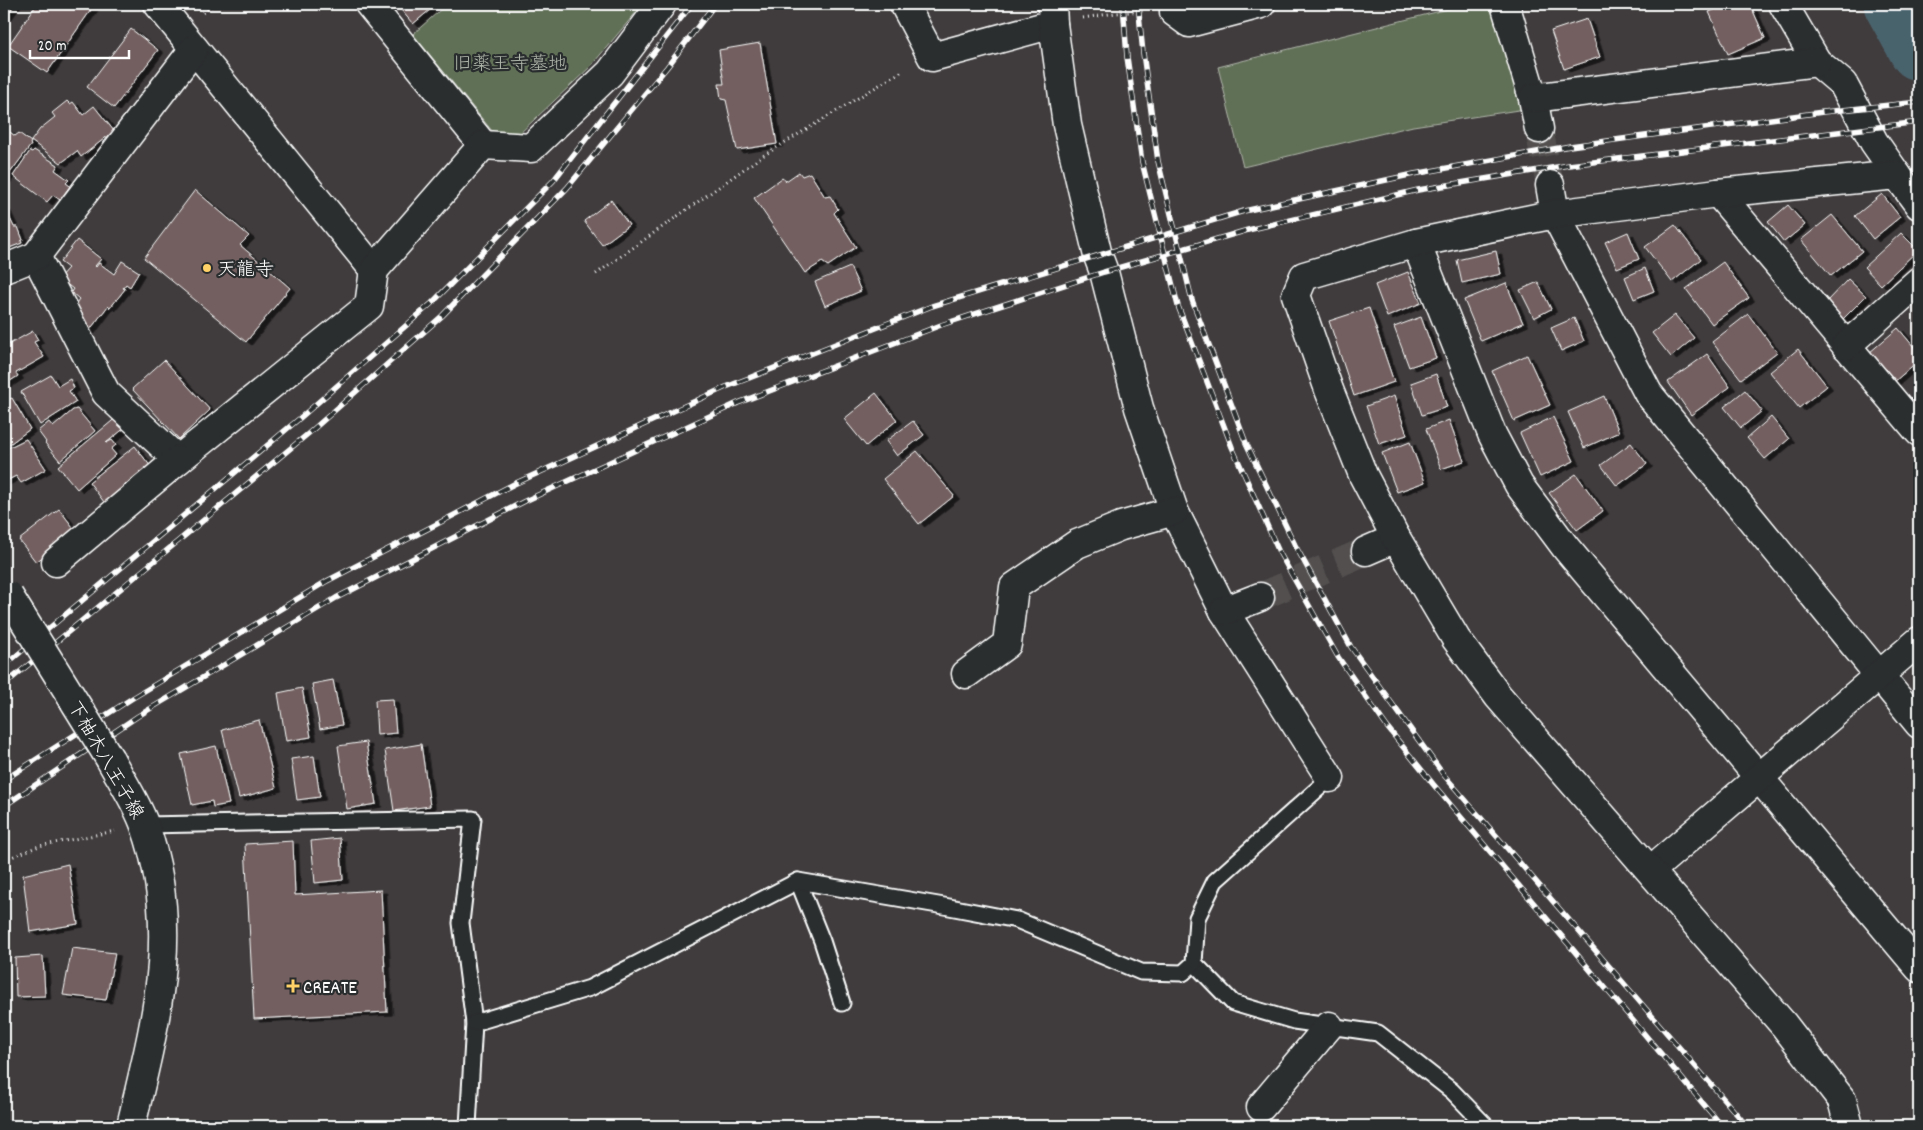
<svg xmlns="http://www.w3.org/2000/svg" width="1923" height="1130" font-family="Dekko,'Klee One',sans-serif">
<style>
.green{fill:#616f57;stroke:#b0b7ab}
.lines{fill:none;stroke-linecap:round;stroke-linejoin:round}
.river{stroke:#49646d;stroke-width:59}
.building{fill:#735f60;stroke:#fff;filter:url(#shadow)}
.street-tunnel{stroke:#535050;stroke-width:28;stroke-dasharray:28 14;stroke-linecap:butt}
.lane-casing{stroke:#fff;stroke-width:19}
.street-casing{stroke:#fff;stroke-width:31}
.secondary-casing{stroke:#fff;stroke-width:31}
.path{stroke:#fff;stroke-width:3;stroke-dasharray:1 4;stroke-linecap:butt}
.lane{stroke:#2a2d2e;stroke-width:15}
.street{stroke:#2a2d2e;stroke-width:28}
.secondary{stroke:#2a2d2e;stroke-width:28}
.rail-casing{stroke:#fff;stroke-width:5.5}
.rail{stroke:#2a2d2e;stroke-width:4;stroke-dasharray:11;stroke-linecap:butt}
.secondary-bridge-casing{stroke:#fff;stroke-width:31;stroke-linecap:butt}
.secondary-bridge{stroke:#2a2d2e;stroke-width:28}
.poi-dot{fill:#ffd166;stroke:#2a2d2e;stroke-width:2}
.labels{text-anchor:middle;stroke-width:4.5;stroke-linejoin:round;paint-order:stroke}
.park-label{font-size:19px;fill:#b0b7ab;stroke:#2a2d2e}
.poi-label{font-size:19px;fill:#fff;stroke:#2a2d2e;text-anchor:start}
.street-label{font-size:19px;fill:#fff;stroke:#2a2d2e}
</style>
<defs>
<filter id="shadow"><feDropShadow dx="5.5" dy="3" stdDeviation="0" flood-color="#0009"/></filter>
</defs>
<rect width="100%" height="100%" fill="#403c3d"/>
<filter id="ink" filterUnits="userSpaceOnUse"><feTurbulence type="fractalNoise" baseFrequency=".02" numOctaves="2"/><feDisplacementMap in="SourceGraphic" scale="10" xChannelSelector="R" yChannelSelector="G"/><feConvolveMatrix kernelMatrix="1 2 1 2 8 2 1 2 1" color-interpolation-filters="sRGB"/></filter>
<g filter="url(#ink)">
<g class="green">
<path d="M447 4H643L590 67 518 135 493 132 413 34Z"/>
<path d="M1468 4H1490L1525 109 1413 126 1243 167 1218 67Z"/>
</g>
<g class="lines">
<path class="river" d="M1893 4 1919 51"/>
</g>
<g class="building">
<path d="M4 4H15L4 19Z"/>
<path d="M37 4H95L47 73 8 46Z"/>
<path d="M396 4H437L413 24Z"/>
<path d="M1728 4H1750L1765 38 1728 54 1709 12Z"/>
<path d="M1587 19 1600 57 1564 69 1551 31Z"/>
<path d="M131 29 158 50 114 108 87 87Z"/>
<path d="M760 43 777 144 737 150 726 100 721 99 719 84H724L719 50Z"/>
<path d="M67 101 70 104 73 102 83 115 94 106 114 131 81 157 77 151 61 163 31 141 40 129 55 117 52 113Z"/>
<path d="M6 129 15 136 19 133 31 142 30 144 31 145 4 181V130Z"/>
<path d="M34 150 58 165 55 170 69 180 66 183 70 186 60 200 53 195 47 202 13 176 30 151 32 152Z"/>
<path d="M799 172 802 176 810 173 825 197 830 196 838 209 834 213 856 247 828 266 822 262 805 273 754 198 782 178 786 181Z"/>
<path d="M195 190 249 236 240 245 290 288 246 342 144 258Z"/>
<path d="M1882 194 1900 217 1873 239 1855 216Z"/>
<path d="M611 200 629 225 602 245 584 221Z"/>
<path d="M1788 205 1805 225 1784 242 1768 222Z"/>
<path d="M5 208 14 227H18L23 240 21 241 22 243 4 250V209Z"/>
<path d="M1832 215 1862 251 1831 276 1801 240Z"/>
<path d="M1675 225 1701 259 1672 282 1645 247Z"/>
<path d="M1628 232 1639 259 1617 268 1605 242Z"/>
<path d="M1901 233 1918 250 1881 285 1864 267Z"/>
<path d="M77 240 101 259 95 266 96 267 99 263 114 274 122 261 139 272 130 287 126 284 123 288 125 289 110 308 108 306 89 331 74 306 79 299 71 292 73 289 59 278 68 268 60 262Z"/>
<path d="M1496 251 1501 274 1462 283 1457 260Z"/>
<path d="M1723 262 1749 298 1712 324 1686 289Z"/>
<path d="M850 267 861 291 825 306 815 282Z"/>
<path d="M1645 268 1654 291 1634 299 1625 277Z"/>
<path d="M1408 272 1421 303 1387 317 1375 285Z"/>
<path d="M1848 279 1866 296 1843 319 1826 302Z"/>
<path d="M1538 282 1551 309 1534 318 1520 290Z"/>
<path d="M1506 283 1523 323 1481 341 1464 300Z"/>
<path d="M1369 308 1394 382 1354 396 1329 321Z"/>
<path d="M1748 314 1777 352 1741 379 1712 342Z"/>
<path d="M1675 315 1694 338 1671 357 1652 333Z"/>
<path d="M1421 317 1436 358 1409 367 1394 327Z"/>
<path d="M1574 318 1584 341 1561 351 1551 328Z"/>
<path d="M1898 328 1919 353V360L1894 382 1869 353Z"/>
<path d="M33 331 38 340 34 342 44 357 16 373 18 376 4 385V347Z"/>
<path d="M1798 349 1827 386 1799 408 1770 372Z"/>
<path d="M1707 354 1730 387 1691 415 1668 382Z"/>
<path d="M1527 355 1550 405 1514 421 1492 371Z"/>
<path d="M164 360 210 410 179 439 132 389Z"/>
<path d="M1436 374 1447 407 1422 415 1411 383Z"/>
<path d="M51 375 58 386 70 379 74 388 69 391 76 402 40 425 21 392Z"/>
<path d="M1745 390 1762 411 1741 428 1724 407Z"/>
<path d="M876 393 897 420 866 446 844 419Z"/>
<path d="M1394 396 1407 435 1379 444 1366 406Z"/>
<path d="M1604 396 1619 432 1584 448 1568 412Z"/>
<path d="M12 398 30 429 7 446 4 440V401Z"/>
<path d="M77 409 95 431 60 461 45 443 46 442 38 431 49 422 53 427 73 410Z"/>
<path d="M118 416 126 427 106 443 112 440 116 445 111 449 116 455 77 489 58 466Z"/>
<path d="M1553 417 1574 461 1540 477 1520 433Z"/>
<path d="M1771 417 1789 439 1765 459 1747 438Z"/>
<path d="M1449 420 1464 461 1441 469 1426 429Z"/>
<path d="M913 421 924 435 897 456 886 441Z"/>
<path d="M26 439 46 469 21 483 16 476 4 482V450Z"/>
<path d="M1410 442 1425 482 1397 492 1382 453Z"/>
<path d="M1631 443 1647 464 1617 486 1601 465Z"/>
<path d="M135 446 154 471 107 506 89 482Z"/>
<path d="M917 451 954 496 919 524 883 479Z"/>
<path d="M1576 474 1603 511 1577 530 1549 493Z"/>
<path d="M59 509 76 531 36 562 19 540Z"/>
<path d="M333 680 342 725 320 729 312 684Z"/>
<path d="M302 688 311 737 286 741 278 693Z"/>
<path d="M393 699 396 733 377 735 375 700Z"/>
<path d="M259 720 276 788 239 798 222 730Z"/>
<path d="M366 742 376 804 347 809 338 746Z"/>
<path d="M421 744 430 806 394 811 385 750Z"/>
<path d="M216 746 229 804 213 807 212 801 192 805 181 754Z"/>
<path d="M314 756 320 797 297 800 291 759Z"/>
<path d="M340 838 343 880 315 883 311 841Z"/>
<path d="M293 841 295 895 381 890 387 1012 254 1019 245 844Z"/>
<path d="M68 864 78 924 30 932 23 875Z"/>
<path d="M72 948 115 953 106 1000 63 995Z"/>
<path d="M43 956 45 996 16 997 15 958Z"/>
</g>
<g class="lines">
<g class="street-tunnel">
<path d="M1539 129 1550 185"/>
<path d="M1260 597 1366 551"/>
</g>
<g class="lane-casing">
<g id="lane">
<path d="M145 825 473 819 461 923 474 1023 468 1126"/>
<path d="M798 881 822 941 842 1003"/>
<path d="M1194 963 1233 1003 1294 1021 1378 1033 1452 1091 1486 1126"/>
<path d="M474 1023 590 988 798 881 944 906 1017 920 1141 972 1183 973 1194 963 1197 918 1215 881 1330 778"/>
</g>
</g>
<g class="street-casing">
<g id="street">
<path d="M158 4 374 270"/>
<path d="M369 4 483 145"/>
<path d="M904 4 932 57 1053 24"/>
<path d="M1052 4 1053 24 1067 125 1098 256 1104 272 1139 408 1174 511 1224 611 1330 778"/>
<path d="M1174 4V12L1189 23 1261 4"/>
<path d="M1505 4 1533 98 1539 129"/>
<path d="M1783 4 1817 62 1843 84 1874 142 1897 175"/>
<path d="M1533 98 1817 62"/>
<path d="M1550 185 1555 214 1648 393 1919 724"/>
<path d="M1718 193 1919 432"/>
<path d="M1416 243 1492 434 1519 485 1566 548 1919 968"/>
<path d="M36 256 106 393 178 460 369 306 374 270 483 145 531 148 610 73 662 4"/>
<path d="M4 269 36 256 194 49"/>
<path d="M1846 346 1919 281"/>
<path d="M1366 551 1396 538"/>
<path d="M56 562 178 460"/>
<path d="M1224 611 1260 597"/>
<path d="M966 674 1007 644 1014 587 1077 544 1121 526 1174 511"/>
<path d="M1651 870 1919 641"/>
<path d="M1261 1107 1329 1026"/>
<path d="M1849 1126 1842 1100 1784 1025 1498 696 1456 639 1396 538 1363 475 1329 390 1296 295 1304 276 1416 243 1555 214 1718 193 1897 175 1919 205"/>
</g>
</g>
<g class="secondary-casing">
<path id="secondary" d="M110 759C122 781 137 803 145 826 182 931 155 1023 131 1126"/>
</g>
<g class="path">
<path d="M203 13 214 4"/>
<path d="M1083 18 1116 13 1143 11"/>
<path d="M596 274 761 157 904 70"/>
<path d="M4 860 39 846 115 831"/>
</g>
<use href="#lane" class="lane"/>
<use href="#street" class="street"/>
<use href="#secondary" class="secondary"/>
<g class="rail-casing">
<g id="rail">
<path d="M1123 4 1127 57 1142 162 1178 306 1232 447 1279 552 1338 657 1387 727 1433 784 1722 1126"/>
<path d="M1138 4 1143 53 1158 161 1192 300 1246 443 1295 545 1351 647 1443 774 1747 1126"/>
<path d="M4 666 300 418 432 303 553 181 692 4"/>
<path d="M4 685 309 433 442 316 567 188 667 67 715 4"/>
<path d="M4 780 131 699 327 581 514 484 726 387 932 306 1244 211 1414 174 1570 146 1823 112 1919 102"/>
<path d="M4 806 138 716 336 598 525 501 738 403 941 325 1104 272 1248 230 1418 190 1569 165 1919 122"/>
</g>
</g>
<use href="#rail" class="rail"/>
<g class="secondary-bridge-casing">
<path id="secondary-bridge" d="M9 596 110 759"/>
</g>
<use href="#secondary-bridge" class="secondary-bridge"/>
</g>
</g>
<g class="poi-dot">
<circle cx="207" cy="268" r="5"/>
<path d="M290.5 978.5h5v5h5v5h-5v5h-5v-5h-5v-5h5z"/>
</g>
<g class="labels">
<g class="park-label">
<text x="510" y="69">旧薬王寺墓地</text>
</g>
<g class="poi-label">
<text x="217" y="275">天龍寺</text>
<text x="303" y="993">CREATE</text>
</g>
<g class="street-label">
<text transform="translate(107 759) rotate(60)" y="7">下柚木八王子線</text>
</g>
</g>
<rect width="1923" height="1130" fill="none" stroke="#2a2d2e" stroke-width="20"/>
<rect x="10" y="10" width="1903" height="1110" fill="none" stroke="#fff" stroke-width="2" filter="url(#ink)"/>
<path d="M30 50v8h99v-8" fill="none" stroke="#ffffff" stroke-width="2.5"/>
<text x="38" y="50" font-size="15" fill="#ffffff" stroke="#2a2d2e" stroke-width="4" paint-order="stroke">20 m</text>
</svg>
